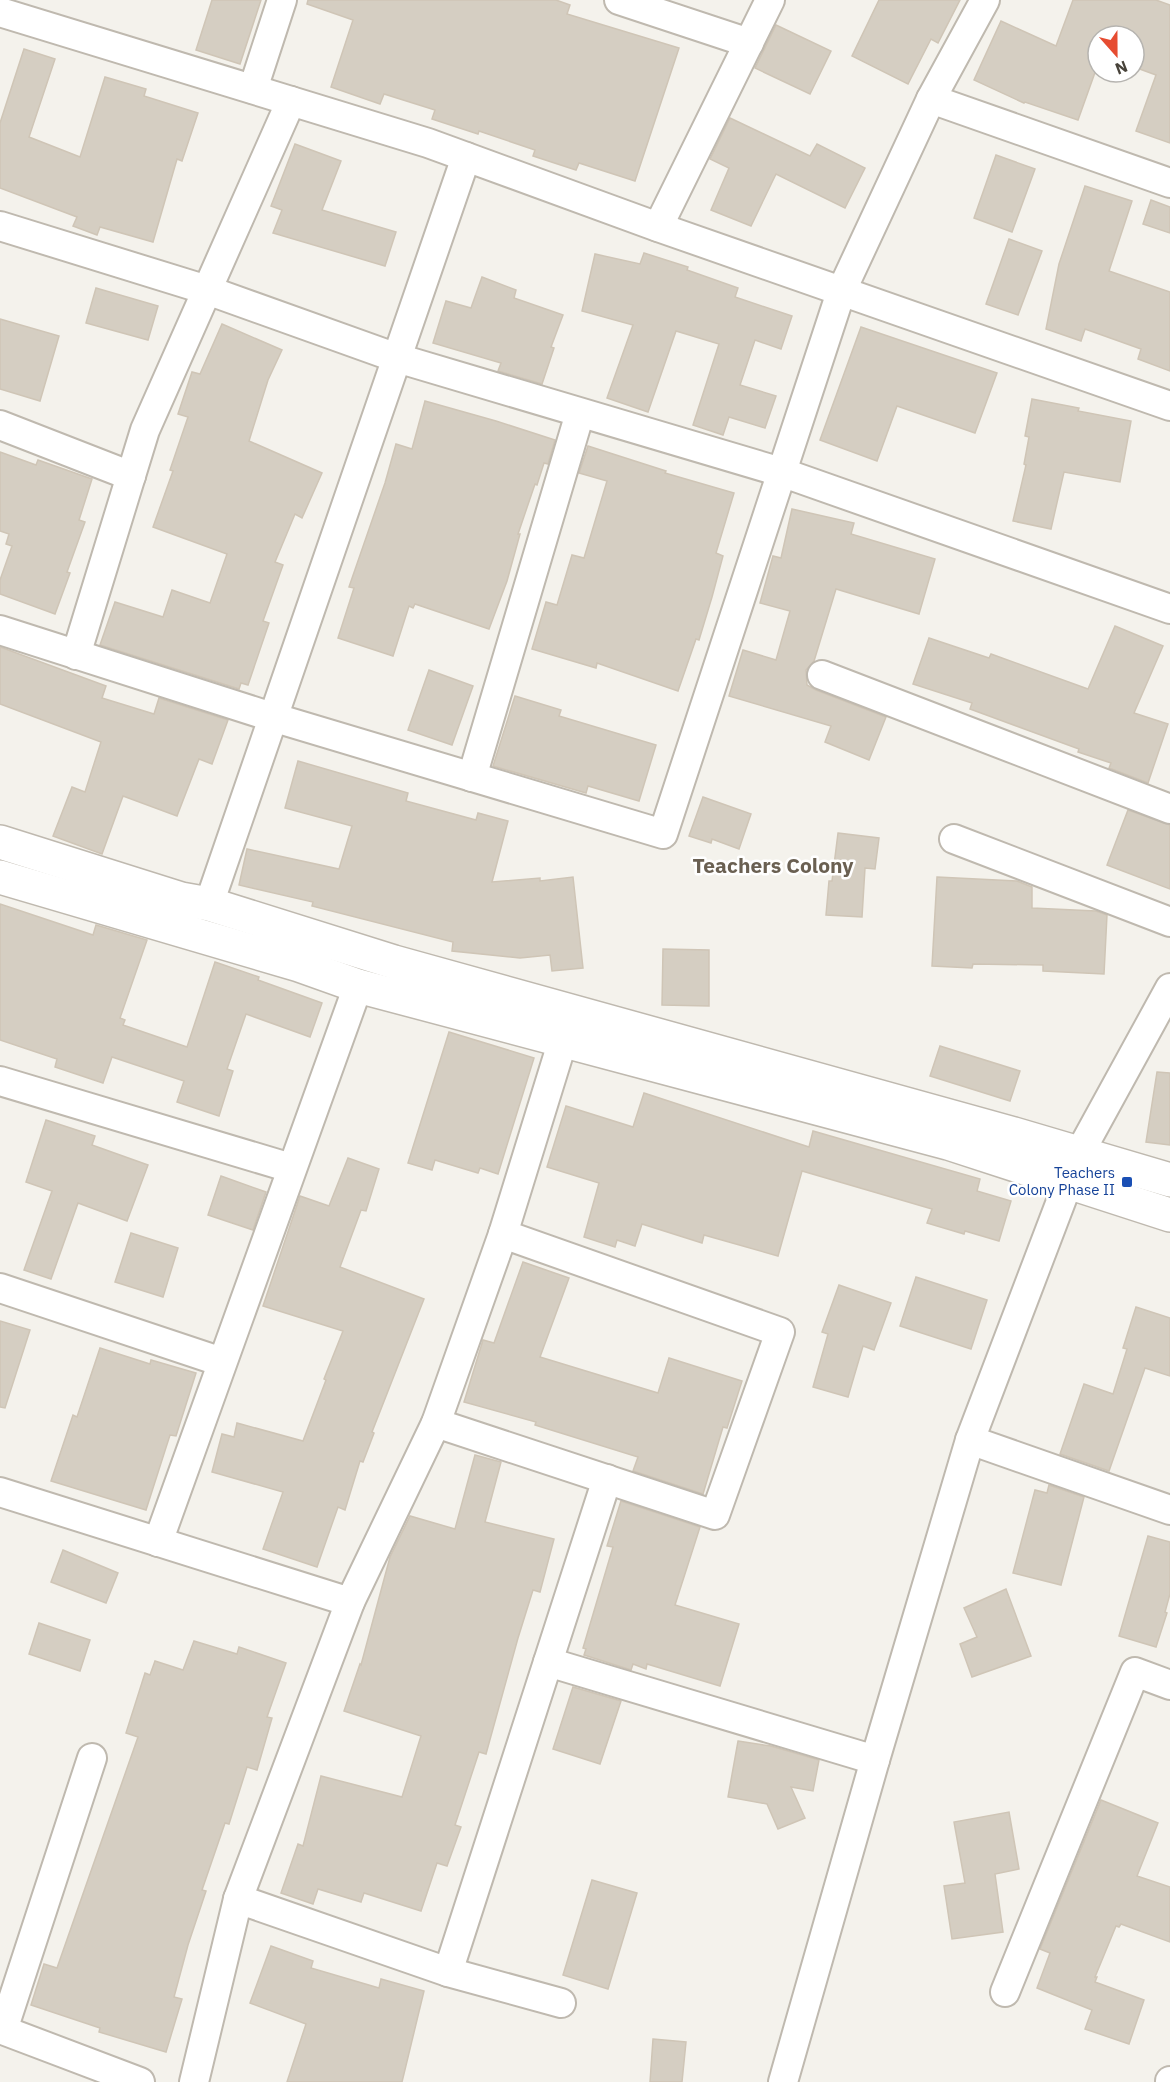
<svg xmlns="http://www.w3.org/2000/svg" width="1170" height="2082" font-family="'IBM Plex Sans',sans-serif">
<style>
.building{fill:#d5cec2;stroke:#cfc5b6;stroke-width:1.5}
.lines{fill:none;stroke-linecap:round;stroke-linejoin:round}
.minor-casing{stroke:#bfb9af;stroke-width:32}
.tertiary-casing{stroke:#bfb9af;stroke-width:36}
.minor{stroke:#fff;stroke-width:28}
.tertiary{stroke:#fff;stroke-width:33}
.transit-dot{fill:#1a4fb4;stroke:#fff;stroke-width:2}
.labels{text-anchor:middle;stroke-width:5;stroke-linejoin:round;paint-order:stroke}
.transit-label{font-size:15px;fill:#164399;stroke:#fff;text-anchor:end}
.district-label{font-size:21px;font-weight:bold;fill:#6a6052;stroke:#fff}
</style>
<rect width="100%" height="100%" fill="#f4f2ec"/>
<g class="building">
<path d="M212 0H261L240 64 196 50Z"/>
<path d="M308 0H556L570 5 567 14 679 48 635 181 579 163 576 170 533 156 535 150 479 131 478 134 432 119 435 110 384 94 380 104 331 87 353 20 307 4Z"/>
<path d="M879 0H960L938 43 931 39 908 84 852 56Z"/>
<path d="M1073 0H1156L1170 5V143L1136 131 1156 75 1134 67V36H1098V64L1078 120 1025 102 1024 103 974 80 1001 21 1056 46Z"/>
<path d="M776 25 831 51 810 94 755 68Z"/>
<path d="M24 49 55 59 29 137 80 157 105 77 146 89 144 96 198 113 182 161 177 159 153 242 100 227 97 235 73 226 77 217 0 188V123Z"/>
<path d="M730 118 810 156 817 144 865 168 845 208 776 174 751 226 711 210 729 168 710 159Z"/>
<path d="M295 144 341 161 322 210 396 232 385 266 273 233 282 210 271 206Z"/>
<path d="M996 155 1035 169 1012 232 974 218Z"/>
<path d="M1085 186 1132 201 1109 271 1170 292V371L1138 359 1141 349 1085 329 1081 341 1046 329 1059 264Z"/>
<path d="M1151 200 1170 207V233L1143 224Z"/>
<path d="M1009 239 1042 251 1018 315 986 304Z"/>
<path d="M644 253 688 267 687 270 738 288 735 297 792 316 781 349 755 340 740 385 776 396 765 428 729 417 723 435 693 425 719 344 676 331 648 412 607 398 633 325 582 311 595 254 640 264Z"/>
<path d="M482 277 516 290 514 298 563 315 551 347 554 348 542 384 498 371 501 363 433 343 446 301 471 308Z"/>
<path d="M96 288 158 306 148 340 86 323Z"/>
<path d="M0 319 59 336 40 401 0 389Z"/>
<path d="M222 324 282 350 268 380 249 441 322 473 302 518 295 514 275 562 283 565 263 621 269 623 248 685 241 683 239 689 100 645 115 602 163 617 172 590 210 603 227 554 153 527 173 471 170 470 188 417 178 414 192 372 200 374Z"/>
<path d="M861 327 997 373 975 433 897 406 877 461 820 440Z"/>
<path d="M1032 399 1079 408 1078 411 1131 421 1120 482 1064 472 1051 529 1013 521 1026 465 1024 464 1029 437 1025 436Z"/>
<path d="M425 401 496 421 555 440 548 464 544 463 537 485 535 484 518 534H520L507 581 489 629 415 604 413 608 409 606 393 656 338 638 354 588 349 587 385 483 396 444 412 449Z"/>
<path d="M588 446 666 471 665 473 734 493 716 553 723 556 712 597 699 640 696 639 678 691 597 663 596 668 532 649 546 602 557 605 572 555 584 558 607 481 579 473Z"/>
<path d="M0 452 36 465 38 460 92 479 79 520 85 522 67 572 70 573 55 614 0 594V580L12 546 6 544 9 534 0 531Z"/>
<path d="M792 509 854 523 851 534 935 559 919 614 836 589 814 661 806 670 807 685 816 690 886 717 869 760 825 742 831 726 729 696 743 650 776 660 790 611 760 603 773 556 781 558Z"/>
<path d="M1115 626 1163 646 1134 713 1168 724 1148 783 1109 768 1111 763 1078 752 1079 749 970 709 972 703 913 684 929 638 989 658 991 654 1088 689Z"/>
<path d="M0 647 106 686 102 698 154 714 159 698 228 720 212 764 199 759 177 816 123 796 102 854 53 836 72 787 85 792 101 742 0 704Z"/>
<path d="M429 670 473 686 452 745 408 730Z"/>
<path d="M515 696 561 710 559 716 656 745 639 801 588 786 586 793 493 766Z"/>
<path d="M298 761 408 793 406 801 476 820 478 813 508 821 492 882 540 878V881L573 877 583 968 552 971 550 955 520 958 452 951 453 942 312 906 313 902 239 885 247 849 339 869 352 826 285 808Z"/>
<path d="M703 797 751 814 739 849 712 839 711 843 689 836Z"/>
<path d="M1128 810 1170 825V889L1107 865Z"/>
<path d="M838 833 879 838 875 869 865 868 862 917 826 915 829 881H832Z"/>
<path d="M937 877 1017 881 1032 887V908L1096 911 1107 915 1104 974 1043 971V965L973 964 972 968 932 966Z"/>
<path d="M0 904 93 935 96 925 147 940 120 1018 125 1020 123 1025 187 1047 215 962 259 977 258 980 322 1003 310 1037 246 1014 227 1069 233 1071 219 1116 177 1102 184 1081 112 1057 103 1083 55 1067 57 1059 0 1040Z"/>
<path d="M663 949 709 950V1006L662 1005Z"/>
<path d="M449 1032 534 1058 498 1174 480 1168 478 1173 435 1160 432 1170 408 1163Z"/>
<path d="M940 1046 1020 1071 1010 1101 930 1076Z"/>
<path d="M1157 1072 1170 1073V1145L1146 1142Z"/>
<path d="M644 1093 809 1147 813 1131 980 1179 977 1191 1011 1201 999 1241 965 1231 964 1234 927 1223 932 1209 802 1171 778 1256 704 1235 702 1243 642 1224 635 1246 617 1240 615 1247 584 1237 599 1183 547 1167 566 1106 633 1127Z"/>
<path d="M46 1120 95 1136 92 1145 148 1165 127 1221 78 1203 51 1279 24 1270 52 1191 26 1182Z"/>
<path d="M348 1158 379 1169 366 1211 361 1210 340 1267 424 1299 372 1432 374 1433 363 1462 360 1461 345 1510 338 1507 317 1567 263 1549 283 1492 212 1472 222 1434 234 1437 237 1423 303 1441 326 1380 324 1379 343 1331 263 1306 300 1196 329 1206Z"/>
<path d="M221 1176 266 1192 253 1230 208 1215Z"/>
<path d="M131 1233 178 1248 163 1297 115 1282Z"/>
<path d="M523 1262 569 1278 540 1357 658 1393 669 1358 742 1381 727 1428 723 1427 703 1494 633 1471 638 1457 535 1425 536 1422 464 1402 483 1340 494 1343Z"/>
<path d="M916 1277 987 1300 971 1349 900 1326Z"/>
<path d="M839 1285 891 1303 874 1350 863 1346 848 1397 813 1387 828 1334 822 1332Z"/>
<path d="M1136 1307 1170 1318V1376L1145 1368 1109 1471 1060 1454 1084 1384 1113 1394 1127 1349 1123 1348Z"/>
<path d="M0 1321 30 1330 5 1408 0 1407Z"/>
<path d="M100 1348 150 1364 151 1360 196 1373 176 1436 170 1435 146 1510 51 1481 73 1415 77 1417Z"/>
<path d="M475 1455 501 1462 485 1522 554 1539 540 1592 533 1590 518 1638 486 1754 479 1752 455 1825 461 1827 447 1866 437 1863 421 1911 364 1893 361 1902 318 1889 313 1904 281 1893 298 1844 303 1846 321 1776 402 1797 421 1736 344 1711 360 1664 361 1665 390 1557 410 1516 455 1529Z"/>
<path d="M1049 1485 1084 1497 1061 1585 1013 1573 1035 1490 1047 1493Z"/>
<path d="M621 1501 700 1527 675 1605 739 1624 720 1686 647 1664 646 1669 633 1664 631 1670 584 1655 586 1649 583 1648 613 1547 607 1546Z"/>
<path d="M1148 1536 1170 1542V1594L1165 1612 1167 1613 1156 1647 1119 1636Z"/>
<path d="M63 1550 118 1573 106 1603 51 1582Z"/>
<path d="M1006 1589 1031 1656 972 1677 960 1644 977 1637 964 1608Z"/>
<path d="M39 1623 90 1640 80 1671 29 1654Z"/>
<path d="M194 1641 237 1654 239 1647 286 1663 267 1717 272 1718 257 1770 247 1767 229 1824 225 1823 202 1890 206 1891 188 1945 174 1997 182 1999 166 2052 99 2032 100 2028 31 2005 44 1964 57 1968 138 1737 126 1733 145 1673 150 1675 155 1661 183 1670Z"/>
<path d="M573 1687 621 1701 600 1764 553 1749Z"/>
<path d="M738 1741 771 1746 819 1760 813 1791 791 1787 805 1818 778 1829 767 1804 728 1797Z"/>
<path d="M1101 1800 1158 1823 1137 1876 1170 1887V1942L1121 1924 1119 1927 1116 1926 1095 1977H1097L1095 1982 1144 2000 1129 2044 1085 2029 1092 2010 1037 1988 1050 1953 1040 1949Z"/>
<path d="M1009 1812 1019 1869 995 1874 1003 1932 952 1939 944 1886 965 1883 954 1822Z"/>
<path d="M592 1880 637 1893 608 1989 563 1975Z"/>
<path d="M271 1946 313 1961 311 1968 379 1988 381 1979 424 1991 402 2082H287L306 2024 250 2003Z"/>
<path d="M653 2039 686 2042 682 2082H650Z"/>
</g>
<g class="lines">
<g class="minor-casing">
<g id="minor">
<path d="M619 0 749 43"/>
<path d="M0 12 428 143 658 227 1170 406"/>
<path d="M253 89 282 0"/>
<path d="M931 99 1170 183"/>
<path d="M0 226 207 290 397 358 781 472 1170 609"/>
<path d="M658 227 770 0"/>
<path d="M0 425 131 476"/>
<path d="M0 630 272 717 663 834 841 292 931 99 985 0"/>
<path d="M76 655 145 430 291 101"/>
<path d="M822 675 1170 809"/>
<path d="M472 777 580 413"/>
<path d="M954 839 1170 922"/>
<path d="M209 904 466 157"/>
<path d="M0 1081 291 1168"/>
<path d="M0 1288 222 1362"/>
<path d="M436 1423 715 1515 780 1332 503 1234 563 1040"/>
<path d="M970 1440 1170 1510"/>
<path d="M0 1492 350 1602 436 1423 503 1234"/>
<path d="M158 1542 358 986"/>
<path d="M548 1662 875 1760"/>
<path d="M238 1899 350 1602"/>
<path d="M448 1972 607 1479"/>
<path d="M1005 1992 1135 1672 1170 1685"/>
<path d="M0 2029 140 2082"/>
<path d="M3 2030 92 1758"/>
<path d="M194 2082 238 1899 448 1972 561 2003"/>
<path d="M783 2082 875 1760 970 1440 1079 1154 1170 988"/>
<path d="M1170 2082V2081"/>
</g>
</g>
<g class="tertiary-casing">
<g id="tertiary">
<path d="M0 842 181 899 209 904 394 962 1014 1134 1170 1180"/>
<path d="M0 877 299 965 358 986 948 1143 1170 1215"/>
</g>
</g>
<use href="#minor" class="minor"/>
<use href="#tertiary" class="tertiary"/>
</g>
<rect class="transit-dot" x="1121" y="1176" width="12" height="12" rx="3"/>
<g class="labels">
<g class="transit-label">
<text x="1115" y="1178">Teachers<tspan x="1115" dy="17">Colony Phase II</tspan></text>
</g>
<g class="district-label">
<text x="773" y="873">Teachers Colony</text>
</g>
</g>
<g transform="translate(1116 54) rotate(159)"><circle r="28" fill="#ffffff" stroke="#b6b4b0" stroke-width="1.5"/>
<path d="M0-4.5L10 22L0 15L-10 22Z" fill="#e64c31"/>
<text y="-9" font-size="16" font-weight="bold" text-anchor="middle" fill="#48433a">N</text>
</g>
</svg>
